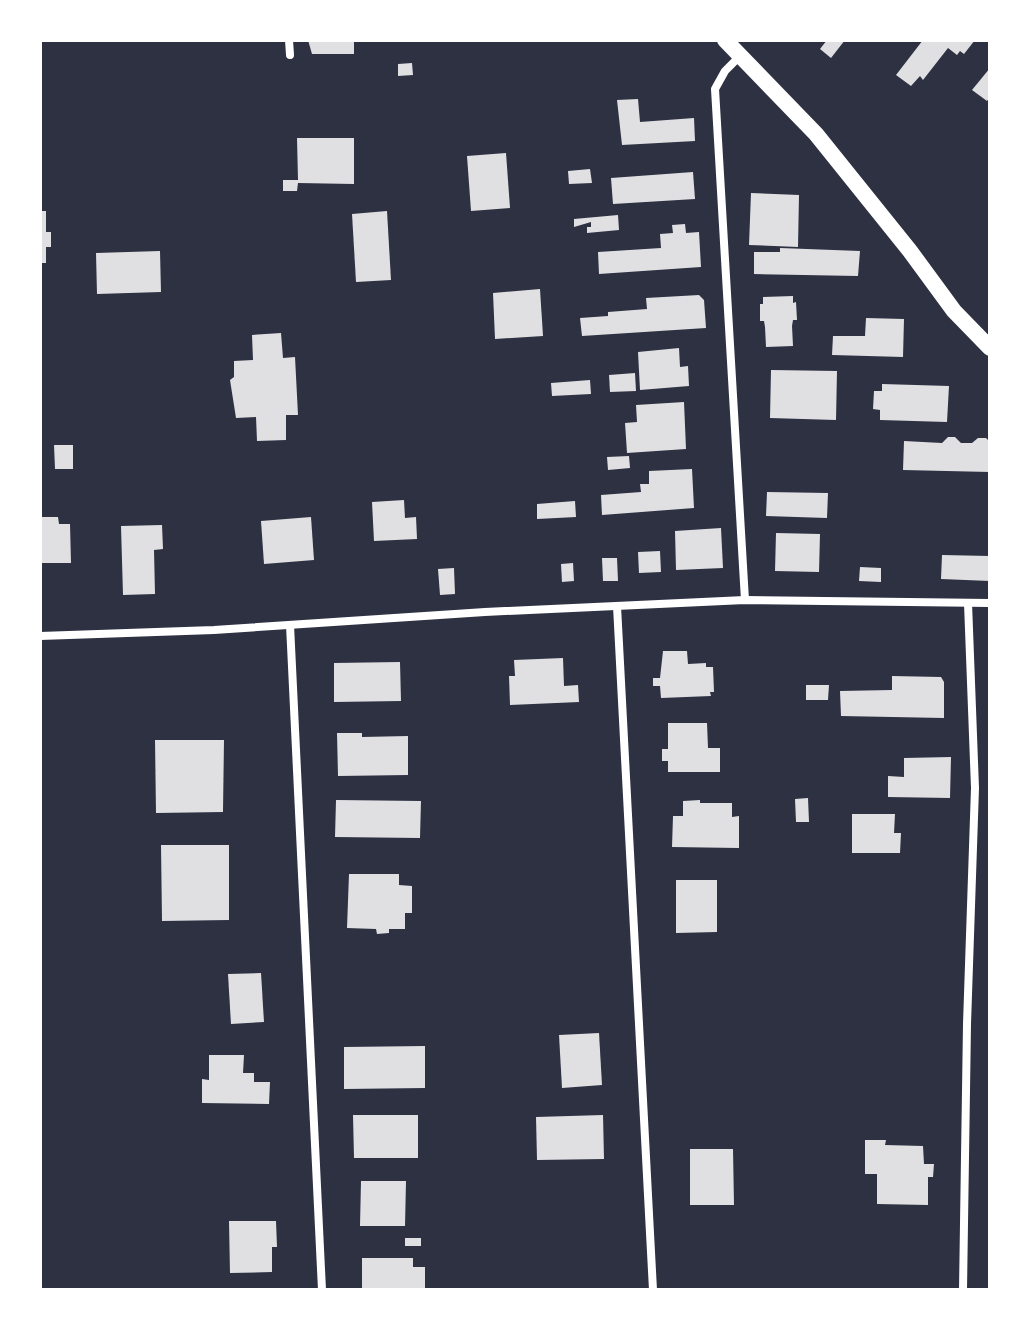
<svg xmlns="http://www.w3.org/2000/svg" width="1030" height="1330" font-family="Quicksand,sans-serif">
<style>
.building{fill:#e0e0e3}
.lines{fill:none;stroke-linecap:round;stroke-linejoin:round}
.minor{stroke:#fff;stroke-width:8}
.secondary{stroke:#fff;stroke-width:16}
</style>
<rect width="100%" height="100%" fill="#2d3142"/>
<g class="building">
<path d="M308 40H354V54H312Z"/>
<path d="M827 40H845L831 58 820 49Z"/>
<path d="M923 40H975L964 54 960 51 957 55 948 48 923 80 920 76 911 86 896 75Z"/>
<path d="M412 63 413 75 398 76V64Z"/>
<path d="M990 68V97L987 101 972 90Z"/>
<path d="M638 99 640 122 694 118 695 141 622 145 617 100Z"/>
<path d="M297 138H354V184L298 183 297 191H283V180H298Z"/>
<path d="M506 153 510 208 471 211 467 156Z"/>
<path d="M590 169 592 183 569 184 568 171Z"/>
<path d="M693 172 695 199 613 204 611 178Z"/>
<path d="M751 193 799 195 798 247 749 245Z"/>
<path d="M40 211H46V232H51V247H46V263H40Z"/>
<path d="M387 211 391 280 356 282 352 214Z"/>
<path d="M618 215 619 230 587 233V227H591V222L574 227V219Z"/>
<path d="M685 224 686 233 699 232 701 267 599 274 598 252 661 248 660 234 673 233 672 225Z"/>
<path d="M780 248 860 251 858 276 754 274V252H780Z"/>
<path d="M160 251 161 292 97 294 96 253Z"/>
<path d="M540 289 543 336 495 339 493 293Z"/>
<path d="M699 295 704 300 706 328 582 336 580 318 608 316V312L647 309 646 298Z"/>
<path d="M793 296V303L796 302 797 320H793L792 326 793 346 766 347 765 327 764 321H760V304H763V297Z"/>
<path d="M866 318 904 319 903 357 832 355 833 336H865Z"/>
<path d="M281 333 283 358 295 357 298 415H286V440L257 441 256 417 236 418 230 380 234 377V361L253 360 252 335Z"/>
<path d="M679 348 680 367 688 366 689 386 640 390 638 352Z"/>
<path d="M771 370 837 371 836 420 770 418Z"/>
<path d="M635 373 636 391 610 392 609 375Z"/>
<path d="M590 380 591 394 552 396 551 383Z"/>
<path d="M882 384 949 386 947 422 880 420V410L873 409 874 391H882Z"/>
<path d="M684 402 686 449 627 453 625 423 637 422 636 405Z"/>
<path d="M948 437H955L961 443H972L978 438H986L990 442V472L903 470 904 441 942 443Z"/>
<path d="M54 445H73V469H55Z"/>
<path d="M629 456 630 468 608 470 607 457Z"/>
<path d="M692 469 694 508 602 515 601 495 641 492 640 484H649V471Z"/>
<path d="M767 492 828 493 827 518 766 516Z"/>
<path d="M404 500 405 518 416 517 417 539 374 541 372 502Z"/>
<path d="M575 501 576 517 537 519V504Z"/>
<path d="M40 517H58L59 524H70L71 563H40Z"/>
<path d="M311 517 314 560 264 564 261 521Z"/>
<path d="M162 525 163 549 154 550 155 594 123 595 121 526Z"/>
<path d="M721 528 723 568 676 570 675 531Z"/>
<path d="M776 533 820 534 819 572 775 571Z"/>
<path d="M660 551 661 572 639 573 638 552Z"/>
<path d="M942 555 990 556V581L941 579Z"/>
<path d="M602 558H617L618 581H603Z"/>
<path d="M573 563 574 581 562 582 561 564Z"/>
<path d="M860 567 881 568V582L859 581Z"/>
<path d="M454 568 455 594 440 595 438 569Z"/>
<path d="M663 651H687L688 664 706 663V667H713L714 692H710L711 696 661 698 660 686H653V678H660Z"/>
<path d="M563 658 564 686 578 685 579 702 510 705 509 676H515L514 660Z"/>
<path d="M400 662 401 701 334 702V663Z"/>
<path d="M892 676 941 677 944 682V718L841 716 840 691 892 690Z"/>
<path d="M806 685H829L828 700H806Z"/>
<path d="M668 723H707L708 748H720V772H668V761H662V749H668Z"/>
<path d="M337 733H362V737L408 736V775L338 776Z"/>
<path d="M155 740H224L223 812 156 813Z"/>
<path d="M951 757 950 798 888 797V776L904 777V758Z"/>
<path d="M808 798 809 822H796L795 799Z"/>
<path d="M336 800 421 801 420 838 335 837Z"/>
<path d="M700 800V803H732V817L739 816V848L672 847 673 816H683V801Z"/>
<path d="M852 814H895L894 833H901L900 853H852Z"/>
<path d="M161 845H229V920L162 921Z"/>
<path d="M349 874H399V885L412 886V913H405V929H389V933L377 934 376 929 347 928Z"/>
<path d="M676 880H717V932L676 933Z"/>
<path d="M261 973 264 1022 231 1024 228 974Z"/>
<path d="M599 1033 602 1085 562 1088 559 1035Z"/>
<path d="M425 1046V1088L344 1089V1047Z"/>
<path d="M209 1055H244L243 1073H254V1082H270L269 1104 202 1103V1079L209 1080Z"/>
<path d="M353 1115H418V1158H354Z"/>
<path d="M603 1115 604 1159 537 1160 536 1117Z"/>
<path d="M865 1140H886L885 1145 923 1146 924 1164H934L933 1177H928V1205L877 1204V1174H865Z"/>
<path d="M690 1149H733L734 1205H690Z"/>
<path d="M361 1181H406L405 1226H360Z"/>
<path d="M229 1221H276L277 1247H272V1272L230 1273Z"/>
<rect x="405" y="1238" width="16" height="8"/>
<path d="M362 1258H413V1267H425V1289L362 1290Z"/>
</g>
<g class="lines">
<g class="minor">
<path d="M289 40 290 55"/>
<path d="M740 56 725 71 715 89 745 600"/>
<path d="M617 606 653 1290"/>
<path d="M290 625 322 1290"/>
<path d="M40 636 214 630 485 612 745 600 990 603"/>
<path d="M963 1290 967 1024 975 788 968 603"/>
</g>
<path class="secondary" d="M725 40 816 134 910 251 954 311 990 348"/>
</g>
<rect width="1030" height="1330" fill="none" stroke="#ffffff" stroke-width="84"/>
</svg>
